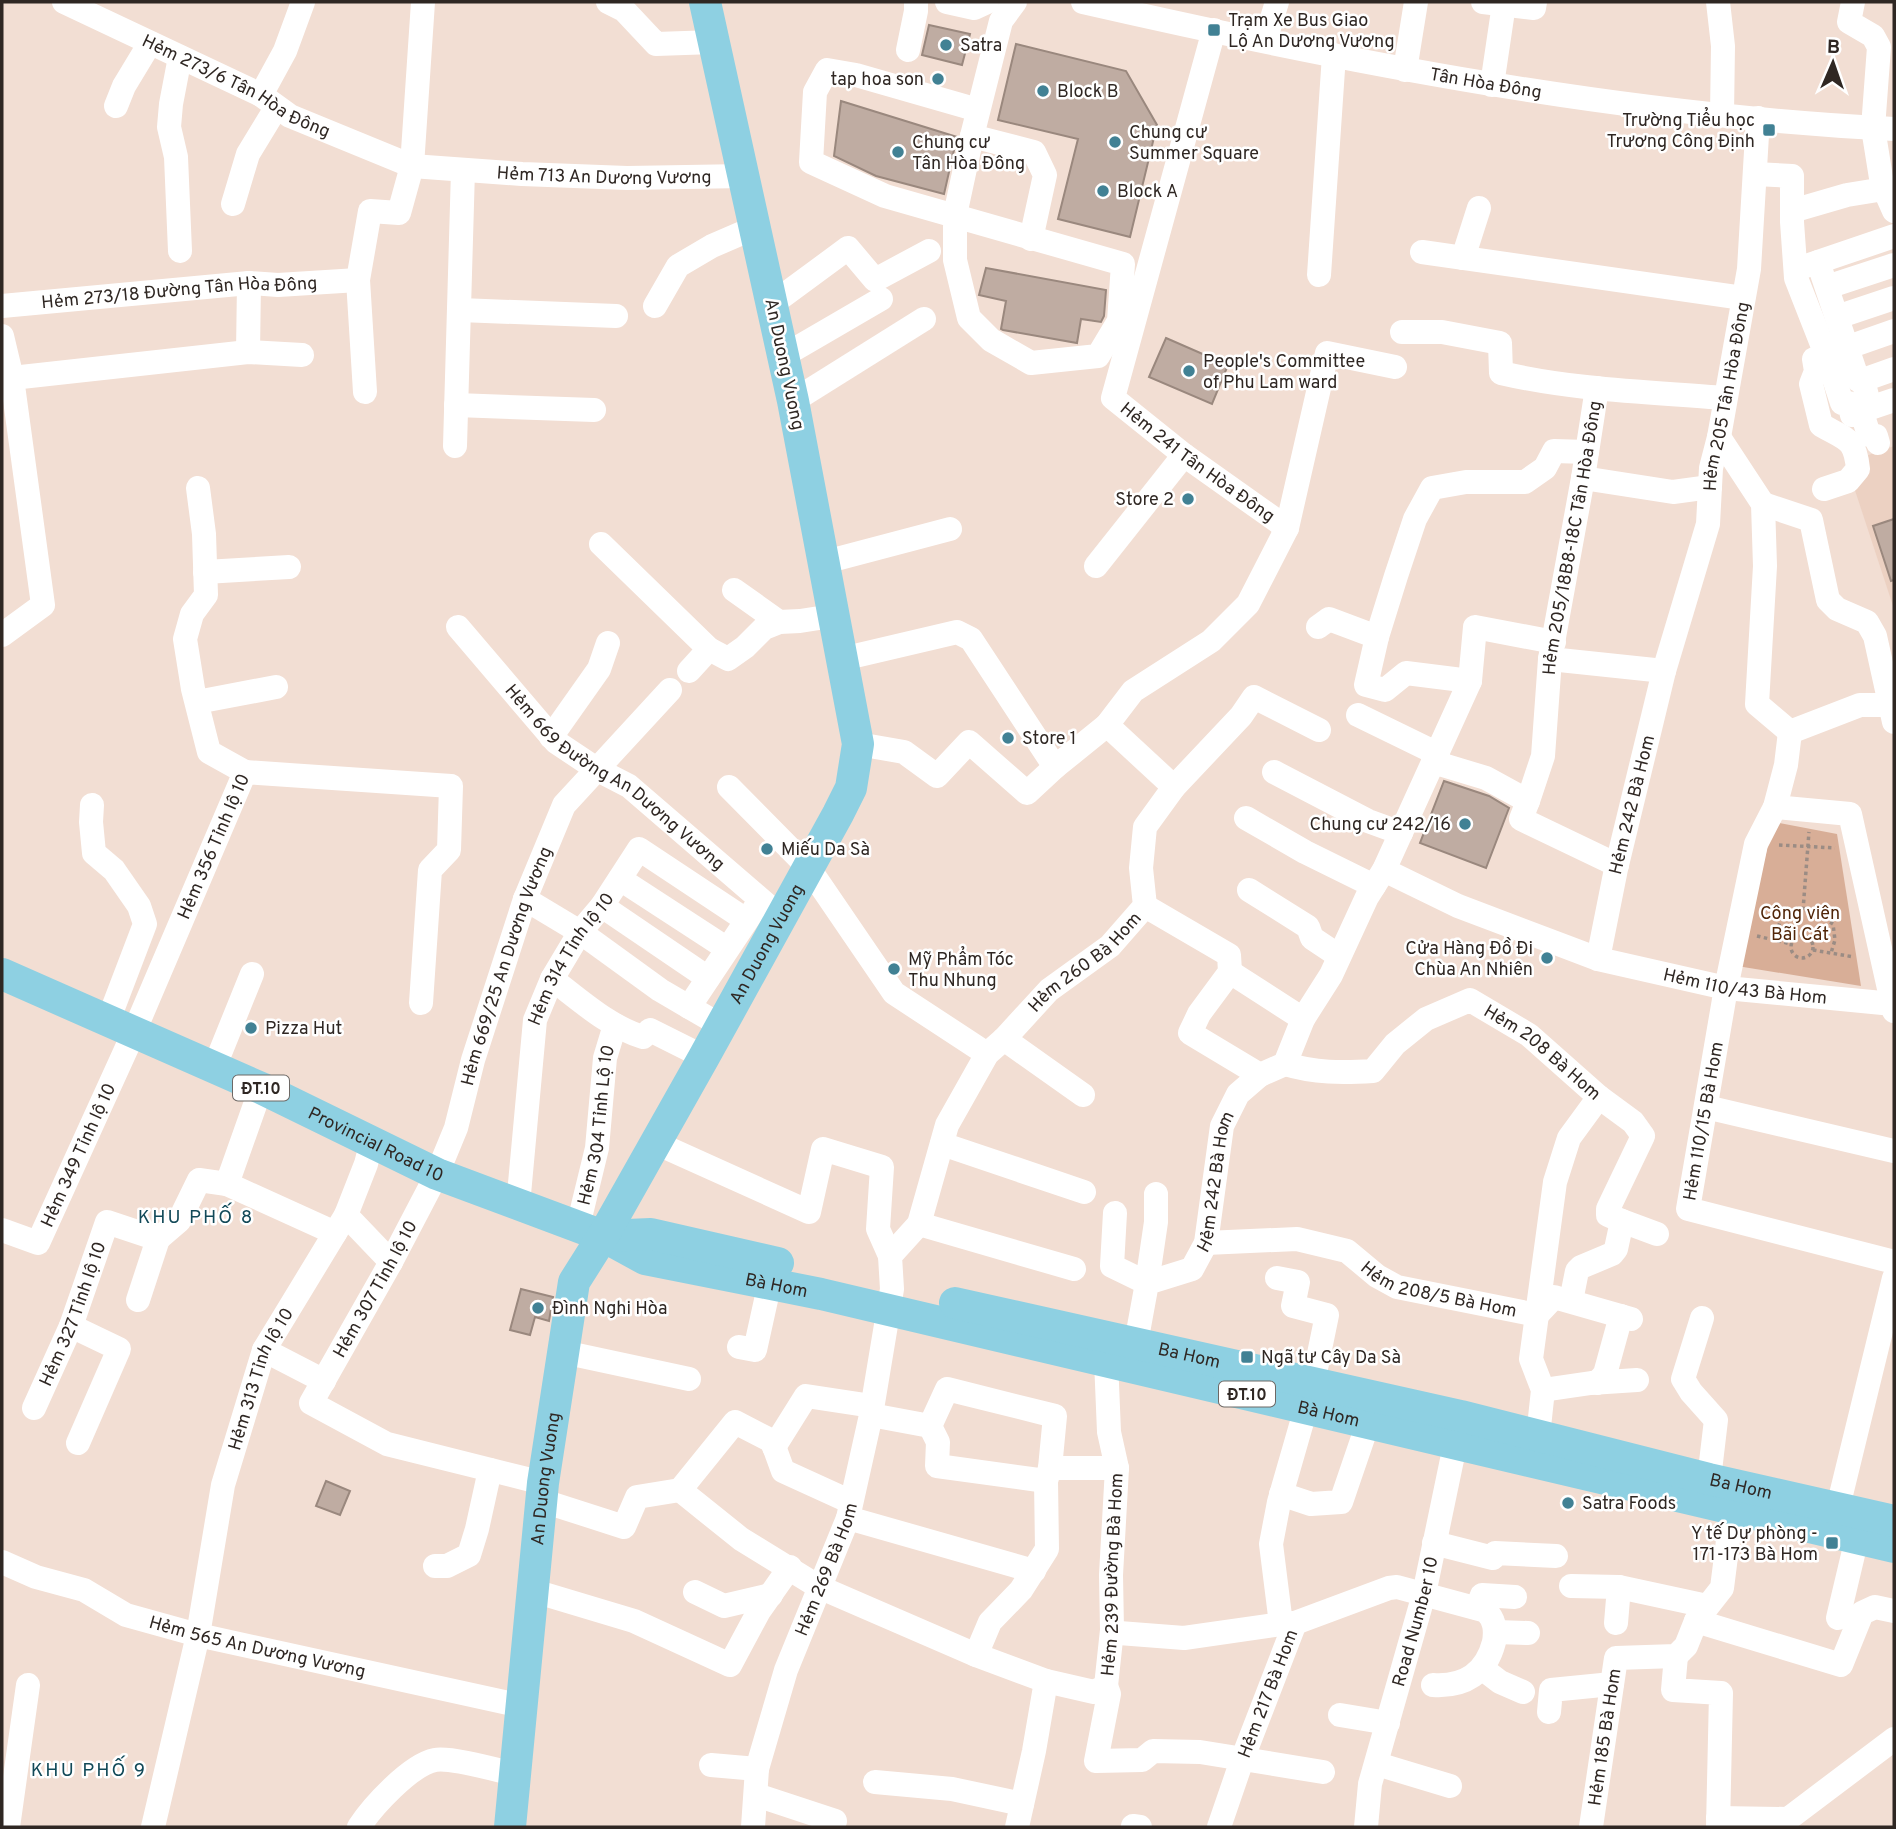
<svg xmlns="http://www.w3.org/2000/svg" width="1896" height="1829" font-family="Overpass,sans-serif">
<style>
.built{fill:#ecd1c2}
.green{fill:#d8ae97}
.building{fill:#bfaca2;stroke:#9a887e;stroke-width:2}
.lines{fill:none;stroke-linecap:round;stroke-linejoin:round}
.path{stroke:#9b8c84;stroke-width:3.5;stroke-dasharray:3.5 3.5;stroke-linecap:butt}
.minor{stroke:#fff;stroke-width:24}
.major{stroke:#8ed0e2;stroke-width:32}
.poi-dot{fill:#418194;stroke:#fff;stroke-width:2.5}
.labels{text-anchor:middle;stroke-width:5;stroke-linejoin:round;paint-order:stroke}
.shield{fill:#fff;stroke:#6d6865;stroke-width:2}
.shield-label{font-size:16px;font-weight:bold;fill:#2f2723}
.poi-label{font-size:18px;fill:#2f2723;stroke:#fff;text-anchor:start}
.street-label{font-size:18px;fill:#2f2723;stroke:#fff}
.park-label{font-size:18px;fill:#512609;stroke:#fff}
.neighbourhood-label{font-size:19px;letter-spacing:2px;fill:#124958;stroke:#fff}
</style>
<rect width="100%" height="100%" fill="#f2ded3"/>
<path class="built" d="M1894 446V609L1846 463Z"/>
<path class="green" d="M1774 822 1837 834 1861 986 1737 966Z"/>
<g class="building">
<path d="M929 25 970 34 962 65 922 55Z"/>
<path d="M1016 44 1126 71 1157 125 1130 237 1058 219 1078 139 998 120Z"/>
<path d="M841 101 957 137 944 194 876 176 834 156Z"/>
<path d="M986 268 1106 290 1104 316 1101 322 1081 319 1077 343 1003 330 1001 329 1006 301 979 295Z"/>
<path d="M1166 338 1228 365 1212 404 1149 377Z"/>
<path d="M1894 519V580L1891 581 1873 526Z"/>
<path d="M1444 781 1489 796 1509 808 1486 868 1420 843Z"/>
<path d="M521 1289 553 1297 549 1321 535 1317 530 1335 510 1330Z"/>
<path d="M326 1481 350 1491 340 1515 316 1506Z"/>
</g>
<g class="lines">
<g class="path">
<path d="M1779 845 1835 848"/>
<path d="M1803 910 1809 832"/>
<circle cx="1802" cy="947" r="11"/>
<path d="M1757 936 1791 944"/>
<path d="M1774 940 1781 919 1798 909 1816 913 1833 924 1835 940 1831 953"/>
<path d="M1813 950 1854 957"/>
</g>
<g class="minor">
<path id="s1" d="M64 2 261 95 290 116 412 166 522 174 627 178 745 176"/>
<path d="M608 2 624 10 656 44 714 42"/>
<path d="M947 2 974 8 987 2"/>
<path id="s2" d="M1083 2C1350 63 1620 115 1894 129"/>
<path d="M1483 2 1534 8 1535 2"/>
<path d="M1718 2 1723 46 1722 114"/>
<path d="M1853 2 1849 22 1873 36 1879 47 1873 128 1882 184 1894 211"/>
<path id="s3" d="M1214 30 1113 398 1184 455 1287 528"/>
<path d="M1265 41 1277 2"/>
<path d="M908 50 916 11V2"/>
<path d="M1405 70 1416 2"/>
<path d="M1492 85 1504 4"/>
<path d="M261 95 285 51 303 2"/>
<path d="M116 106 124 86 150 43"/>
<path d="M978 110 856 75 827 70 815 92 811 162 885 196 1123 264 1119 321 1098 356 1031 363 991 340 969 318 955 260V215L972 136 1001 21 1015 2"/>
<path d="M972 136 1034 152 1045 175 1031 239"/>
<path d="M1755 174 1792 176V222L1796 278 1827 357 1842 403H1849L1852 415 1862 413 1869 435 1876 436 1878 443"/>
<path d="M233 204 248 154 276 108"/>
<path d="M1792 211 1847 195 1884 189"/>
<path d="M180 251 176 157 169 127 171 104 180 57"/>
<path d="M1422 252 1743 298"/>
<path d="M1463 258 1479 208"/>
<path d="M1818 262 1858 380H1863L1870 408 1862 413"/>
<path d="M1803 267 1894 236"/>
<path d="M1319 275 1334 55"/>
<path d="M1827 287 1894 265"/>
<path d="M772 304 848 248 875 280 929 251"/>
<path id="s4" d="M2 306 249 283 278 285 358 280"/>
<path d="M655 306 678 266 712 246 756 227"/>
<path d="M460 310 616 316"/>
<path d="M1837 317 1894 298"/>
<path d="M1402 332H1442L1500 343 1501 373C1574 390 1650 392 1724 398"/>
<path d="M2 336 12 378 43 605 2 635"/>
<path d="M248 352 249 283"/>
<path d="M783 356 881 299"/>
<path d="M12 378 248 352 302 355"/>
<path d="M1863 380 1894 369"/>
<path d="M365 392 358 280 370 211 399 213 412 166 423 2"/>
<path d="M793 401 924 319"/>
<path d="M456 405 594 410"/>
<path d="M1870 408 1894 400"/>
<path d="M1719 437 1763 504 1765 566 1757 704 1790 732"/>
<path d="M455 446 463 170"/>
<path d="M1583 478 1673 492 1710 487"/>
<path d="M198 488 204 534 206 595 192 614 185 639 193 689 209 752 245 772"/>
<path d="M1824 489 1848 481 1858 469C1855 438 1847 440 1821 425L1811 384 1816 371 1814 359 1894 331"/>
<path d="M1763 504 1811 520 1828 600 1837 609 1867 622 1875 636 1894 722"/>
<path d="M601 544 709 649 728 659 745 647 764 628 779 622 800 621 832 616"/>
<path d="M825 562 950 529"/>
<path d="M1096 566 1184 455"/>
<path d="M205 572 289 567"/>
<path d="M734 590 779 622"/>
<path id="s5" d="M458 627 556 742 598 770 629 786 781 917"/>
<path d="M1318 627 1329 619 1377 637"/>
<path d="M842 659 957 632 971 639 1055 767"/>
<path d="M1550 659 1664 671"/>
<path d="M689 671 709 649"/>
<path d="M1470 681 1406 673 1385 690 1366 685 1377 637 1396 576 1415 519 1432 488 1466 482H1525L1545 468 1554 451 1587 452"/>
<path d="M197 702 276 687"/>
<path d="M1358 715 1438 754"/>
<path d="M1107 725 1174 787"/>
<path d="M1790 732 1786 765 1775 807 1756 844 1726 988 1688 1209 1894 1262"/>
<path d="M1790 732 1860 705H1890"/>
<path d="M551 737 599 669 608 643"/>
<path d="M858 744 904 752 937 776 969 742 1027 793 1055 767 1107 725 1133 691 1211 641 1248 604 1287 528 1327 353 1395 367"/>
<path id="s6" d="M1433 762 1486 778 1528 801 1543 756 1550 659 1583 478 1597 388"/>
<path d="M1274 772 1368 821 1401 833"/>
<path d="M729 787 808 867 894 993 987 1054"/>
<path d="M1528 801 1521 819 1617 865"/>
<path d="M92 805 91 822 94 853 114 870 139 906 145 924 108 1021"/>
<path d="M1775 807 1850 814 1894 1011"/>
<path d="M1246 818 1305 852 1374 886"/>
<path id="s7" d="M1384 870 1458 906 1598 959 1726 988 1893 1004"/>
<path d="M620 879 726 948"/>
<path d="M1249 890 1308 927 1312 938 1339 956"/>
<path d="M525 899 580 932 660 990 720 1025"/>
<path d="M602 906 708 978"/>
<path d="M1145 906 1229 955 1230 972 1199 1014 1190 1033 1260 1075"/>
<path id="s8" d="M1598 959 1616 869 1664 671 1708 524 1711 468 1719 437 1749 269 1758 118"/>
<path d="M1230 972 1303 1019"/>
<path d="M552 979C580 1000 609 1027 643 1037L650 1030 704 1057"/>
<path d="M689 1007 755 908"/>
<path d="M1004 1039 1083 1095"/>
<path id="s9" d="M1285 1064C1315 1073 1342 1073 1373 1071L1395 1044 1426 1019 1470 1000 1529 1035 1599 1097 1569 1138 1555 1182 1531 1359 1543 1390 1538 1436"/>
<path d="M214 1068 252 974"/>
<path d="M1599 1097 1633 1122 1643 1136 1608 1209V1215L1622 1221"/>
<path d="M1706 1107 1894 1151"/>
<path d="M656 1143 809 1212 823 1149 882 1167 878 1229 890 1256"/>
<path d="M942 1144 1084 1192"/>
<path d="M227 1184 335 1233"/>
<path id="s10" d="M518 1205 535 1020 552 979 580 932 602 906 639 849 746 920"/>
<path d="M1115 1213 1112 1266 1147 1283 1156 1222V1194"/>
<path d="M346 1215 391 1262"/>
<path d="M919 1224 1074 1269"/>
<path id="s11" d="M578 1226 597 1148 605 1058 615 1025"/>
<path id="s12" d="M2 1230 38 1243 134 1032 245 772 451 786 449 850 430 870 421 1003"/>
<path id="s13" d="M1206 1243 1297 1239 1347 1251 1377 1276 1397 1287 1537 1315 1554 1297 1631 1319"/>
<path d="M1277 1278 1298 1282 1293 1306 1327 1315 1313 1383"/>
<path d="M138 1300 158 1239"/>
<path d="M1571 1301 1577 1271 1581 1267 1612 1254 1616 1249 1622 1221 1657 1234"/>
<path d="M1702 1318 1683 1379 1691 1392 1716 1420 1709 1479"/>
<path d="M71 1326 119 1349 78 1443"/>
<path id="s14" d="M1136 1343 1147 1283 1192 1269 1206 1243 1222 1126 1238 1094 1260 1075 1285 1064 1303 1019 1331 975 1367 897 1384 870 1470 681 1475 627 1554 642"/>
<path d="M739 1347 755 1350 770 1282"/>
<path d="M264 1350 324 1381"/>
<path d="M563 1352 689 1379"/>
<path d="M1597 1383 1605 1374 1621 1316"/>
<path d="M1543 1390 1591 1383 1637 1380"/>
<path id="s15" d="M34 1408 71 1326 107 1222 158 1239 179 1221 199 1180 227 1184 261 1088"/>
<path d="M871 1415 930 1426 938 1442 937 1466 1046 1481"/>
<path d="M930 1426 947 1389 1055 1416 1050 1468 1046 1481 1047 1549 1021 1590 990 1622 976 1655"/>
<path d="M774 1447 806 1396 872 1406"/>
<path d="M1050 1468H1117"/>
<path id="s16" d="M543 1483 387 1444 311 1403 391 1262 437 1174 456 1128 473 1060 525 899 564 805 670 690"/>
<path id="s17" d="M680 1490 741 1539 819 1587 976 1655 1046 1681 1094 1692 1106 1686 1112 1630 1111 1575 1117 1468 1109 1432 1106 1360"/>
<path d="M680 1490 735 1422 772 1441 783 1471 851 1502"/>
<path d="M1281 1494 1311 1504 1341 1502 1368 1423"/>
<path d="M543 1501 624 1527 637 1497 680 1490"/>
<path d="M1838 1507 1894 1278"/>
<path d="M848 1518 1034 1571"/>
<path d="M1434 1543 1493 1558 1495 1553 1556 1556"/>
<path id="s18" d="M2 1562 36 1577 84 1590 126 1615 198 1635 522 1706"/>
<path d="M435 1566H447L469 1555 477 1529 490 1470"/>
<path d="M1571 1586 1619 1587 1707 1606"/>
<path d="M534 1591 634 1621 730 1665 759 1611 790 1567"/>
<path d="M695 1592 724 1606 771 1595"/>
<path d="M1477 1608 1482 1595 1515 1597"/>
<path d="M1838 1618 1857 1538"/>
<path d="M1696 1621 1841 1665 1862 1613 1875 1607 1894 1611"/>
<path d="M1295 1623 1389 1588 1397 1587 1486 1611C1495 1620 1496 1630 1494 1642 1486 1673 1465 1687 1433 1685"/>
<path d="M1616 1623 1619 1587"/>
<path d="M1112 1630 1119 1633 1184 1638 1281 1624"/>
<path d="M1496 1632 1528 1633"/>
<path d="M1676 1656 1673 1690 1721 1693 1718 1827"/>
<path d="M1483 1669 1500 1682 1523 1692"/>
<path d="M1106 1686 1109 1694 1096 1761 1142 1760 1153 1751 1200 1752 1323 1772"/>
<path d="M1549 1712 1551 1690 1612 1684"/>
<path d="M1340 1715 1388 1723"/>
<path d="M1377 1764 1450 1786"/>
<path d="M711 1765 757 1769"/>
<path d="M875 1782 952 1789 1022 1804"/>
<path d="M756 1795 835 1821"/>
<path d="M1718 1818 1788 1819 1894 1739"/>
<path d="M1133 1826 1140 1827"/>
<path d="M8 1827 28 1685"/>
<path id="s19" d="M153 1827 198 1635 223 1485 264 1350 346 1215 366 1164 372 1141"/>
<path d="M359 1827C372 1807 410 1765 435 1760 450 1757 497 1770 514 1774"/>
<path id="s20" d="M753 1827 757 1769 786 1670 848 1518 871 1415 892 1289 890 1256 919 1224 947 1125 987 1054 1004 1039 1049 990 1110 946 1145 906 1141 868 1145 827 1174 787 1241 716 1254 697 1319 730"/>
<path d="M1017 1827 1034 1751 1046 1681"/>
<path id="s21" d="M1219 1827 1242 1760 1295 1623 1281 1624 1271 1544 1279 1502 1306 1408"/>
<path id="s22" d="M1366 1827 1370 1784 1424 1594 1459 1426"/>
<path id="s23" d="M1591 1827 1616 1658 1676 1656 1686 1646 1696 1621 1722 1588 1732 1509"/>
</g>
<g class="major">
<path id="s24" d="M2 974 261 1088 437 1174 603 1236 645 1259 821 1294 1894 1547"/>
<path d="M603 1236 651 1234 778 1263"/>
<path id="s25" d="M955 1303 1461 1416 1709 1479 1894 1521"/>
<path id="s26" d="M510 1827 543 1483 574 1282 603 1236 704 1057 838 814 851 788 858 744 793 401 705 2"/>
</g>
</g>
<g class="poi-dot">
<rect x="1207" y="23" width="14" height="14" rx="3.5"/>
<circle cx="946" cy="45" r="7"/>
<circle cx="938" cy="79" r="7"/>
<circle cx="1043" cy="91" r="7"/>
<rect x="1762" y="123" width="14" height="14" rx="3.5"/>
<circle cx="1115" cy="142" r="7"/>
<circle cx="898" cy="152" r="7"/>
<circle cx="1103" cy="191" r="7"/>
<circle cx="1189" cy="371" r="7"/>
<circle cx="1188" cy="499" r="7"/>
<circle cx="1008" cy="738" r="7"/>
<circle cx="1465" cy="824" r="7"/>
<circle cx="767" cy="849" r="7"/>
<circle cx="1547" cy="958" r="7"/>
<circle cx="894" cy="969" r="7"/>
<circle cx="251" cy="1028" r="7"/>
<circle cx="538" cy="1308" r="7"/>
<rect x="1240" y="1350" width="14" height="14" rx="3.5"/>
<circle cx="1568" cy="1503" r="7"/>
<rect x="1825" y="1536" width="14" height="14" rx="3.5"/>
</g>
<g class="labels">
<g class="shield">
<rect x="233" y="1075.5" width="56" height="25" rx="5"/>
<rect x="1219" y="1381.5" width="56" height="25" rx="5"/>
</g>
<g class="shield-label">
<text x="261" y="1094">ĐT.10</text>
<text x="1247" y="1400">ĐT.10</text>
</g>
<g class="poi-label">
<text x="1228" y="26">Trạm Xe Bus Giao<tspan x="1228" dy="21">Lộ An Dương Vương</tspan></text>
<text x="960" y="51">Satra</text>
<text x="924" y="85" text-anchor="end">tap hoa son</text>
<text x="1057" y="97">Block B</text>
<text x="1755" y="126" text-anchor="end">Trường Tiểu học<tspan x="1755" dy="21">Trương Công Định</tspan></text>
<text x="1129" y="138">Chung cư<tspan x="1129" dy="21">Summer Square</tspan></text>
<text x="912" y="148">Chung cư<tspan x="912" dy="21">Tân Hòa Đông</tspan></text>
<text x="1117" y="197">Block A</text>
<text x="1203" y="367">People's Committee<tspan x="1203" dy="21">of Phu Lam ward</tspan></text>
<text x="1174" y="505" text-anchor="end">Store 2</text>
<text x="1022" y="744">Store 1</text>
<text x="1451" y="830" text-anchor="end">Chung cư 242/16</text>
<text x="781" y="855">Miếu Da Sà</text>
<text x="1533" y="954" text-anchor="end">Cửa Hàng Đồ Đi<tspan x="1533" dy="21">Chùa An Nhiên</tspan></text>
<text x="908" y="965">Mỹ Phẩm Tóc<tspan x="908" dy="21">Thu Nhung</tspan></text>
<text x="265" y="1034">Pizza Hut</text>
<text x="552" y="1314">Đình Nghi Hòa</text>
<text x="1261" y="1363">Ngã tư Cây Da Sà</text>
<text x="1582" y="1509">Satra Foods</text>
<text x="1818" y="1539" text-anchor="end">Y tế Dự phòng -<tspan x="1818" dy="21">171-173 Bà Hom</tspan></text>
</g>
<g class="street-label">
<text dy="6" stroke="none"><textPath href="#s2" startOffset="411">Tân Hòa Đông</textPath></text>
<text dy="6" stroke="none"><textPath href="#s1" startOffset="192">Hẻm 273/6 Tân Hòa Đông</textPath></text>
<text dy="6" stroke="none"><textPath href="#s1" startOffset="578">Hẻm 713 An Dương Vương</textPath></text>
<text dy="6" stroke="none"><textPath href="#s4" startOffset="178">Hẻm 273/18 Đường Tân Hòa Đông</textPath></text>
<text transform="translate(785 364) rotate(78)" y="6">An Duong Vuong</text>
<text dy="6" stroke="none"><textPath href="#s8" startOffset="578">Hẻm 205 Tân Hòa Đông</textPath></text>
<text dy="6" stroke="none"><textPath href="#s3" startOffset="488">Hẻm 241 Tân Hòa Đông</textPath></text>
<text dy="6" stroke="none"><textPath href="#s6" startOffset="371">Hẻm 205/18B8-18C Tân Hòa Đông</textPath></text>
<text dy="6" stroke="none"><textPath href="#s5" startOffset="219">Hẻm 669 Đường An Dương Vương</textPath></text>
<text dy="6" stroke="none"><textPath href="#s8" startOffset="158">Hẻm 242 Bà Hom</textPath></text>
<text dy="6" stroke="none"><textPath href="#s12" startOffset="472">Hẻm 356 Tỉnh lộ 10</textPath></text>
<text dy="6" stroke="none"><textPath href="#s26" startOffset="938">An Duong Vuong</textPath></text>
<text dy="6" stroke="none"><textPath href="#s10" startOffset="257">Hẻm 314 Tỉnh lộ 10</textPath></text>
<text dy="6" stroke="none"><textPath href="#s20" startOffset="954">Hẻm 260 Bà Hom</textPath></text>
<text dy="6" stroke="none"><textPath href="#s16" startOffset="728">Hẻm 669/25 An Dương Vương</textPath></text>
<text dy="6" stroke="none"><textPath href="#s7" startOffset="382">Hẻm 110/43 Bà Hom</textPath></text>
<text dy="6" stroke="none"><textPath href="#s9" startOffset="301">Hẻm 208 Bà Hom</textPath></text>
<text transform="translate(1703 1121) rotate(-80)" y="6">Hẻm 110/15 Bà Hom</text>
<text dy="6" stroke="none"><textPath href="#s11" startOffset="103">Hẻm 304 Tỉnh Lộ 10</textPath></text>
<text dy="6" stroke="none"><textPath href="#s24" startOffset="411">Provincial Road 10</textPath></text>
<text dy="6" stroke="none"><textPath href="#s12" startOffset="135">Hẻm 349 Tỉnh lộ 10</textPath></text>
<text dy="6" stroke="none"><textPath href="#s14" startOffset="200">Hẻm 242 Bà Hom</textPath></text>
<text dy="6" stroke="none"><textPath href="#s24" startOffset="838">Bà Hom</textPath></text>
<text dy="6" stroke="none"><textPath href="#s13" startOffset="245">Hẻm 208/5 Bà Hom</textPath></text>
<text dy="6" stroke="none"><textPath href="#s16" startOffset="378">Hẻm 307 Tỉnh lộ 10</textPath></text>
<text dy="6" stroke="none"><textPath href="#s15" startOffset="102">Hẻm 327 Tỉnh lộ 10</textPath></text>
<text dy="6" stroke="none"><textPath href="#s25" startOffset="240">Ba Hom</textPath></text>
<text dy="6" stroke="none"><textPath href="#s19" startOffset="462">Hẻm 313 Tỉnh lộ 10</textPath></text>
<text dy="6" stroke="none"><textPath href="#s24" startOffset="1405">Bà Hom</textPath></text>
<text dy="6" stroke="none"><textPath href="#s26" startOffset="350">An Duong Vuong</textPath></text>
<text dy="6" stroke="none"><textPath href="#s25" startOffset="807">Ba Hom</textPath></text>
<text dy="6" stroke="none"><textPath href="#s20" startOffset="270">Hẻm 269 Bà Hom</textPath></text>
<text dy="6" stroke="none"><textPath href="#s17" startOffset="590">Hẻm 239 Đường Bà Hom</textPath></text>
<text dy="6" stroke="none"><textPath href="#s22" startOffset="212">Road Number 10</textPath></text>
<text dy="6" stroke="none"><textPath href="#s18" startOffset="271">Hẻm 565 An Dương Vương</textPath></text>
<text dy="6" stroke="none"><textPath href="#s21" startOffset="142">Hẻm 217 Bà Hom</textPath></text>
<text dy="6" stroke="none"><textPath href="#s23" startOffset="91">Hẻm 185 Bà Hom</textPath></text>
</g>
<g class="park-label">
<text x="1800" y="919">Công viên<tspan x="1800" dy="21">Bãi Cát</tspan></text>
</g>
<g class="neighbourhood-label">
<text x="196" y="1223">KHU PHỐ 8</text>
<text x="89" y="1776">KHU PHỐ 9</text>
</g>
</g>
<rect width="1896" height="1829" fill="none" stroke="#2f2723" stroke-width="7"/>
<g transform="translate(1833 63) rotate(2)" stroke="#ffffff" stroke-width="5" paint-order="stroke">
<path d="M0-5L12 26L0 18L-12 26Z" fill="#2f2723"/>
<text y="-10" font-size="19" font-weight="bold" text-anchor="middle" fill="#2f2723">B</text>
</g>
</svg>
